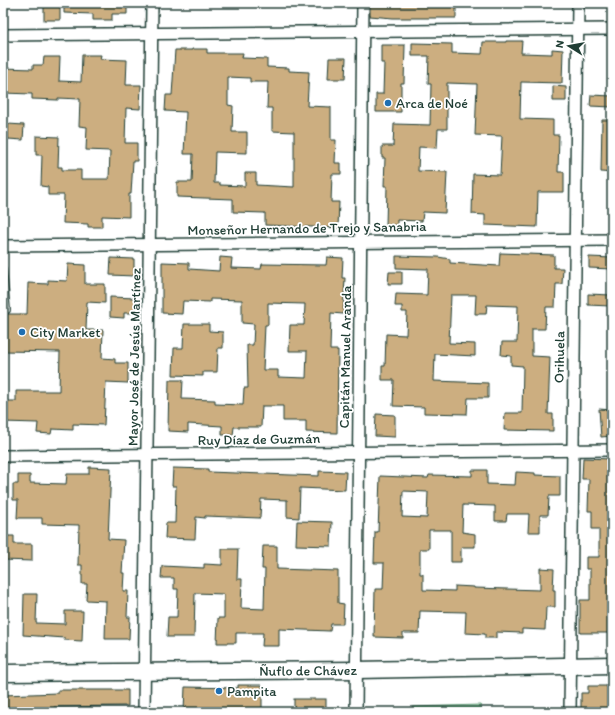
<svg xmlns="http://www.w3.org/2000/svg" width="615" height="715" font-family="Itim,sans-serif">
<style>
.green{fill:#aaf0bc;stroke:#649678}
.building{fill:#ccae80;stroke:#1f3d34;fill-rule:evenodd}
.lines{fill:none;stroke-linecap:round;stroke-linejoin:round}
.lane-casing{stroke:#1f3d34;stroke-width:8}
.street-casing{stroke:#1f3d34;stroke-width:14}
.secondary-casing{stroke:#1f3d34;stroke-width:19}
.lane{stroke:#fff;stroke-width:5.5}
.street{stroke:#fff;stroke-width:11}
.secondary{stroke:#fff;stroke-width:16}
.poi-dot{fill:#1f6fb2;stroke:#fff;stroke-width:1.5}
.labels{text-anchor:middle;stroke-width:3.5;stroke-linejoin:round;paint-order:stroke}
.poi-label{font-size:14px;fill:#1f3d34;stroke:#fff;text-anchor:start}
.street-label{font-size:14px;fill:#1f3d34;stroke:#fff}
</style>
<rect width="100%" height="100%" fill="#fff"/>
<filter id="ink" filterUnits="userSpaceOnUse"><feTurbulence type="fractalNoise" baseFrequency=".025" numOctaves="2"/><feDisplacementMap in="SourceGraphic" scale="8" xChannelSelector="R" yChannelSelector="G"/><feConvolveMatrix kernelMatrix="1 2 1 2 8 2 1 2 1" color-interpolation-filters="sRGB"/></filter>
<g filter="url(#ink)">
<path class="green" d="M481 705V712H412V707Z"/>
<g class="building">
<rect x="44" y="3" width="16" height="17"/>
<path d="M64 3H127V14H112V20H93V14L64 13Z"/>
<path d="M370 3H456V18H393L370 16Z"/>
<path d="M506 41H522L521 53 552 54V49L563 50 562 83 521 82 520 119 553 120V135H559L558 172H564V192H538L537 227 485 225V215L472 214 473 174 500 175 502 136 475 135 477 84 447 83V129H438L437 148 419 147 418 171 447 172 445 213 423 212 422 221 397 220V225H386L387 186H384L385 158H382V146H393L394 124 430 125 431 84H428L429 56H412V43L452 44V53L482 54 483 42H506Z"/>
<path d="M381 45H405L404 83H401V112H376V94H383L384 63H381Z"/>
<path d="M192 49H207V53H243L242 58 267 59V67L289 68V71L309 72 307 106 331 107V140H336L335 163H341V174H332L331 202H339L338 228 265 225V213L233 212V199L177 197V182H192L193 154H184L186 112 165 111 166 95H172L175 50H192ZM228 77 250 78V82H268L267 108H272V131L294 132V187L256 185V173H245V186L220 185V183H214L215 152 247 153V132H232L233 106 228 105Z"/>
<path d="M82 55H101L100 59 127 60 126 85H141L140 109 126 108 125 143H137V161H133L131 194H129V217L102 216V227H88V224L63 223 64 195H48V187L41 186 42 155H36V136L59 137 58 167H62V170H81V179H109L110 151 86 150 87 127 79 126 80 99 58 98V100L32 99V94L3 93V68L33 69V65H43L44 57H60L59 81 81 82Z"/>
<path d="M329 58H346L345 79H328Z"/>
<path d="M553 86 566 87V101H553Z"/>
<path d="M591 95 612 96V107L590 106Z"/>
<path d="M602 120H612V173L601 172Z"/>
<path d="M8 124 24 125 23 140 8 139Z"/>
<path d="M500 253 554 255V268H563L562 284H556L555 307H546L545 329H532V356L550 357 548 414H553V431L504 430 505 413H522L523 366 511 365V356L501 355 502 342H517L518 306 487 305 486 314H475L476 295H451L449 343 475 344V356L435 354 434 381 488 383V398H468L467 414 424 413V407L393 406 394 380H382V366H385L386 334 406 335 407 312H402V306H395L396 294 427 295 428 269 396 268V256L438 257 450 259V263L499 266Z"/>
<path d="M220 257 232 258 231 268 261 269 262 264 326 265 327 257 343 258 342 278H345L343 314 331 313 330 350H338L337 433 306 432V421H283V406H262L261 427H234L233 435H222V426L188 424V432L168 431 169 380H183L182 399 215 400V404L243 405 244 388H248L247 345H253L254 324 242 323V300L210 299V302L183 301 182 314 162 313V262L189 263V269L219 271ZM268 303 305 304 304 325H290L289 351H307L306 378 278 377V370H263L265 325H268Z"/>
<path d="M589 257 612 258V269L589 268Z"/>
<path d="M111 258 134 259V276L110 275Z"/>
<path d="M68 264 85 265V284H105V303L87 302 86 330H103L102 358 115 359V363H128V383L106 382 104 425 73 424V430L52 429 51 434 37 433 38 423 3 422 4 401H16V391H59L60 352 3 351V314H27L28 283 48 284V280L67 281Z"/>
<path d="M389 272H402V284H388Z"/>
<path d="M588 294 611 295 610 306 588 305Z"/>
<path d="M110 297 136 298 135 313H124V318L110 317Z"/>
<path d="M184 324H209V331L223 332V348H218L217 372H203V376L173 375 174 348H183Z"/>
<path d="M599 409 612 410V436L601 437Z"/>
<path d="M376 414 395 415V437L375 436Z"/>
<path d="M583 458 612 459V612H610V633H580V600H590V569H586V557H599V529H592V511H588L589 479H582Z"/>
<path d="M89 467 111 468 108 539 124 540 122 573H124L123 591H128L127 617H130L129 639H105L106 601 86 600 87 584H82V565H78L79 525 42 524V518H17L18 500H13V484H18V475H30V483L66 484 67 474H89Z"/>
<path d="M173 468 208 469V472L319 476V471L346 472 345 490 300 488 299 518 287 517V500L261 499 260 518 205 516V518L196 517 195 539 165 538 166 523H175L176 486H172Z"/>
<path d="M472 470H487V484L515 485 516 472 535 473V475L560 476V496H549L548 515H540V532H528L529 514H507L506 521H495V506L463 505 462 532 475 534V547H461V562H451V530H429V549H420V574H423V590L455 591V586L474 587V588L540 590V568L554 569 553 590H555V607H546L545 630 522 629V633L496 632V638H485V634L465 633 466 612 420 611 419 633H403V638L374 637 375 589H383L384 563H374L375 532H378L380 476 428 478 429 475 472 476ZM403 491 428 492 427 518 402 517Z"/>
<path d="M297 521 332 522 331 546 296 545Z"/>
<path d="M3 536H14V544H32V561L3 560Z"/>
<path d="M263 546H277V569L338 571V603L344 604 343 624H331L330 631 279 629V646H262L263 633H236V643H217L218 618H224V594L195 593 194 637H167L168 617H177L178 589H174V578H161L162 566 204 568V564L222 565V549H238L237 579H242L241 608 264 609 265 569H262Z"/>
<path d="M24 594H37L36 623 65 624V611H83L82 641 64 640 65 638 23 635Z"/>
<path d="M238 685H262V710H232V712L184 711 185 687 238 688Z"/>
<path d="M588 686H608V712H597V710H581V693H588Z"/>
<path d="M58 690H128V706L54 707V712H42V709H3V695L58 693Z"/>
<rect x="294" y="699" width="32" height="13"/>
</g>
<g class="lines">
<g class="lane-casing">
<path id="lane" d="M3 269 7 310"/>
</g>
<g class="street-casing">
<g id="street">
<path d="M3 35 612 29"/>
<path d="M3 246 612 240"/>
<path d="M3 456 612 450"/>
<path d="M144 712 152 3"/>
<path d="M356 712 363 3"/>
<path d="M570 712 578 3"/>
</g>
</g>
<g class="secondary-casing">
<g id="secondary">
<path id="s1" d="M3 673 357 670 612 665"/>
</g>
</g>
<use href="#lane" class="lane"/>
<use href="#street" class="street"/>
<use href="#secondary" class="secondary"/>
</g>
</g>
<g class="poi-dot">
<circle cx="388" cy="103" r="4"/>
<circle cx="22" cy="332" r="4"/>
<circle cx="219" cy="691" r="4"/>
</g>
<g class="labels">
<g class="poi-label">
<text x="396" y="108">Arca de Noé</text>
<text x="30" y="337">City Market</text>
<text x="227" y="696">Pampita</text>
</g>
<g class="street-label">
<text transform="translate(307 228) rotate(-1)" y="5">Monseñor Hernando de Trejo y Sanabria</text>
<text transform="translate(134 357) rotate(-89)" y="5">Mayor José de Jesús Martínez</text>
<text transform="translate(345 357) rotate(-89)" y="5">Capitán Manuel Aranda</text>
<text transform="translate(559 357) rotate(-89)" y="5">Orihuela</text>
<text transform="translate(259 439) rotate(-1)" y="5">Ruy Díaz de Guzmán</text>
<text dy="5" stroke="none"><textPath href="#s1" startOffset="305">Ñuflo de Chávez</textPath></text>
</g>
</g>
<rect width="615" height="715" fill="none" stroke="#fff" stroke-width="16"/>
<rect x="8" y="8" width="599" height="699" fill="none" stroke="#1f3d34" stroke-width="1.5" filter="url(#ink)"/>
<g transform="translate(569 46) rotate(281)" stroke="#ffffff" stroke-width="3" paint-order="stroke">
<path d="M0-3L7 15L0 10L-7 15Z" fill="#1f3d34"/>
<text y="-6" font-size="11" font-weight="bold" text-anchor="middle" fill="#1f3d34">N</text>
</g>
</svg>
